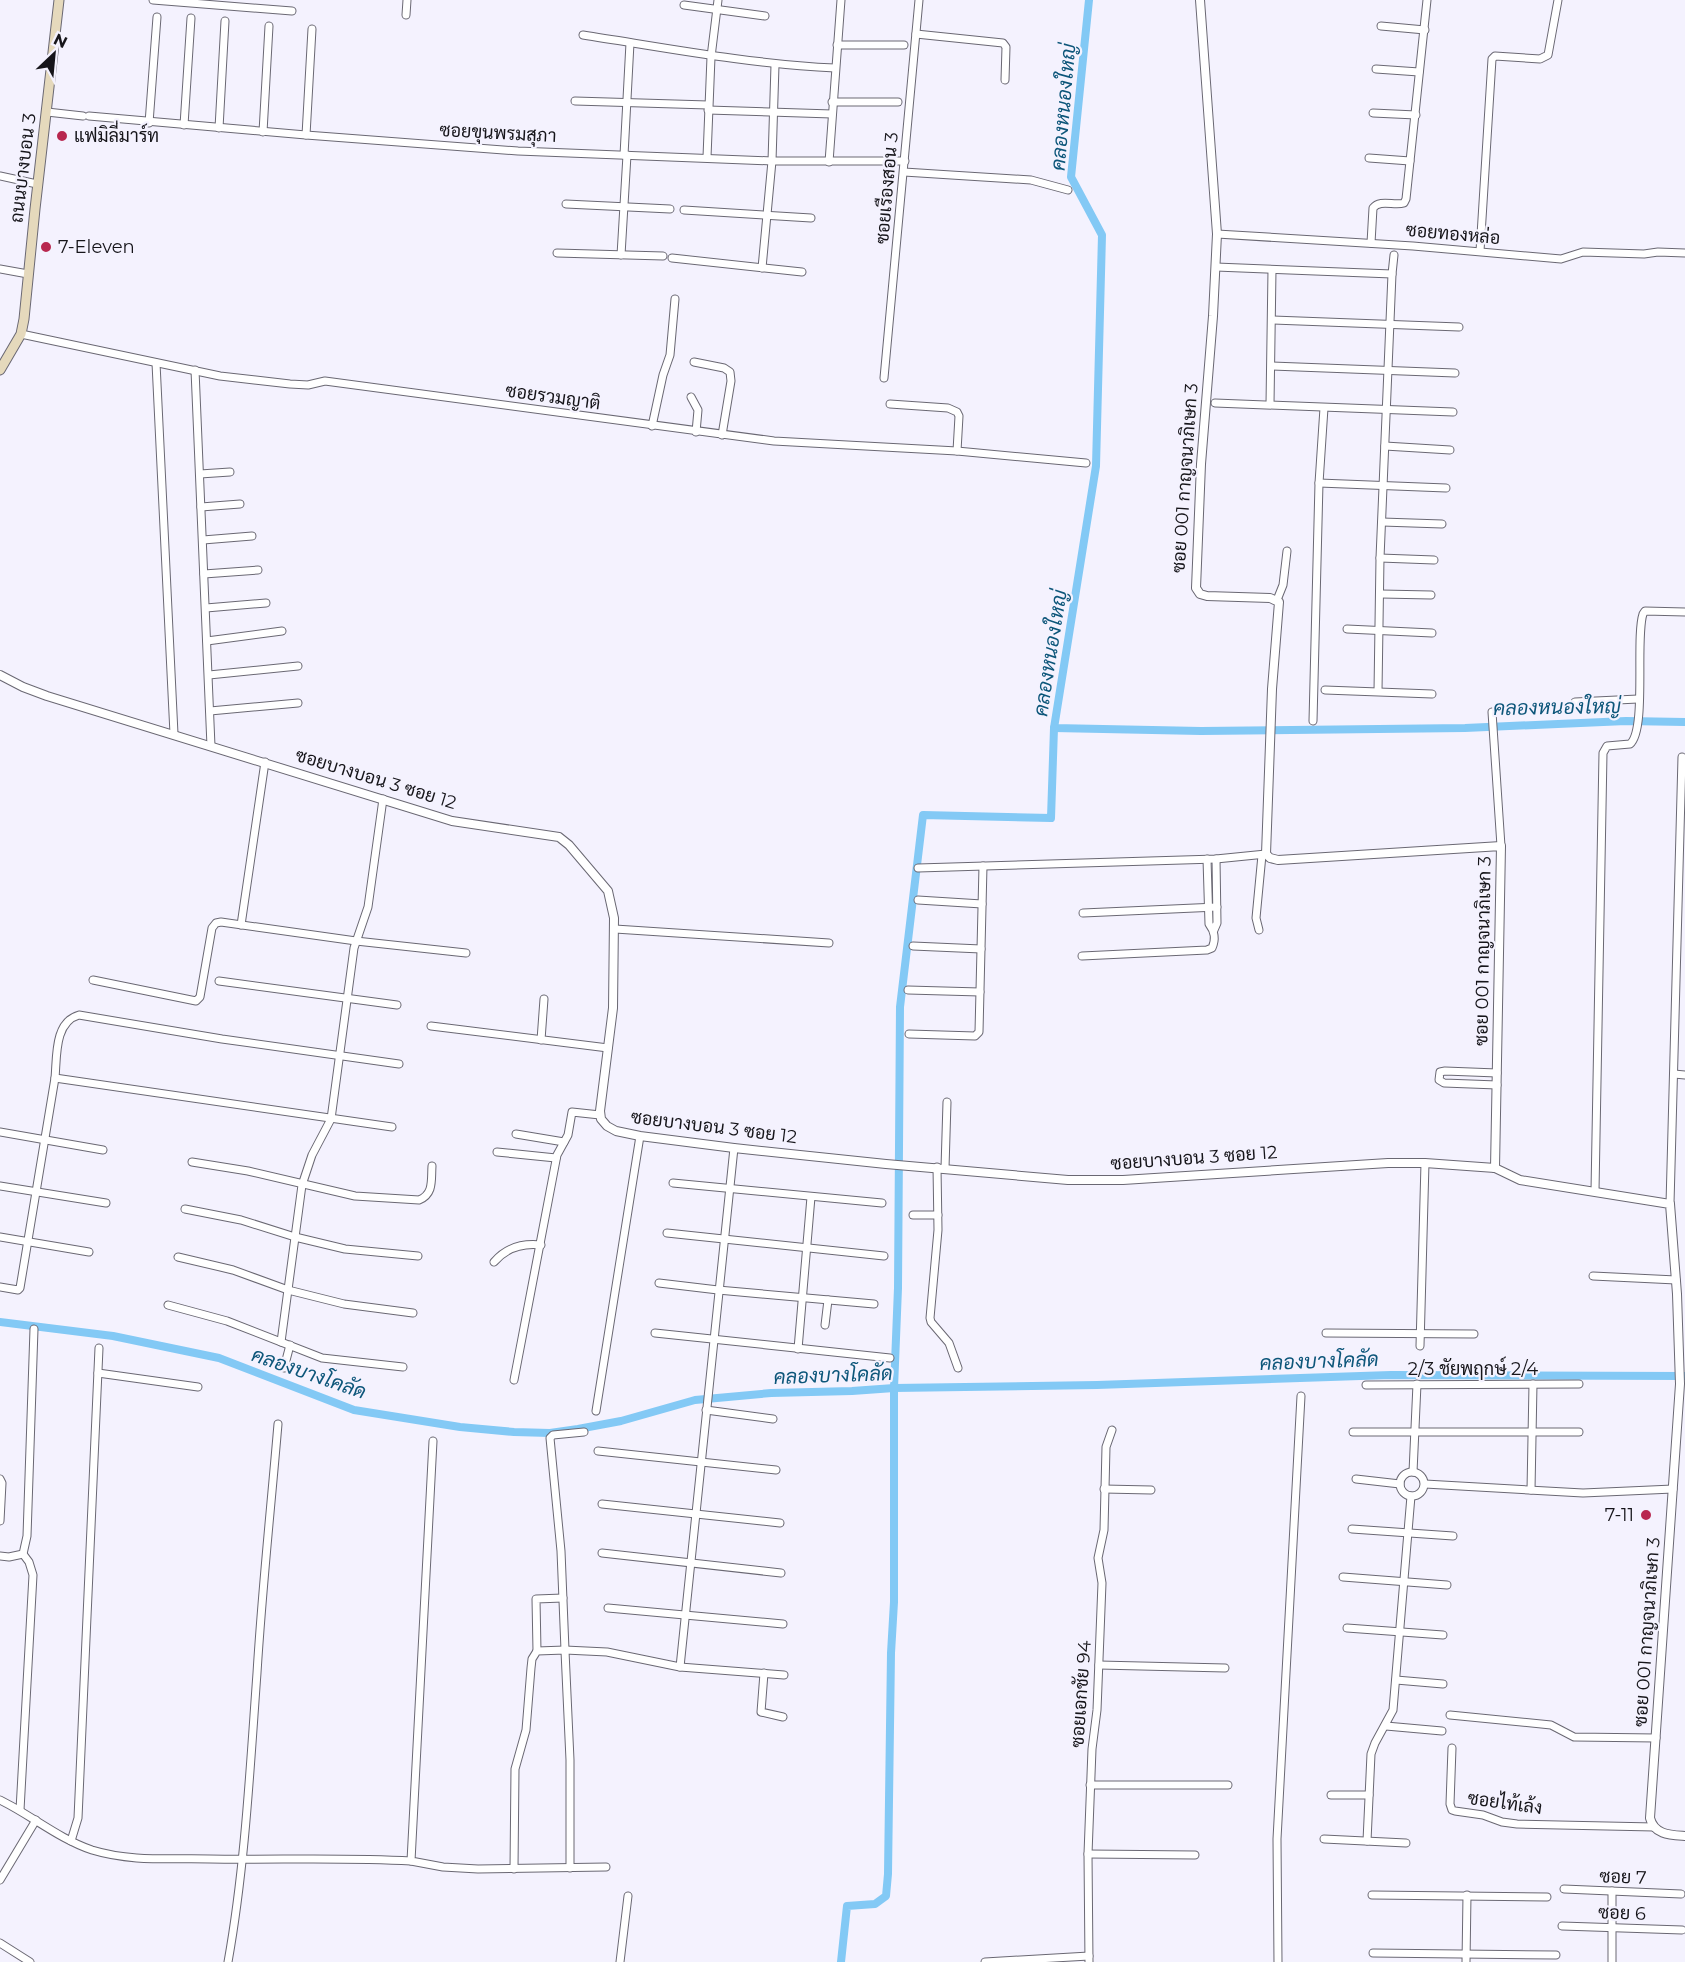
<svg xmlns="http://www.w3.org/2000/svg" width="1685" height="1962" font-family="Montserrat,Sarabun,sans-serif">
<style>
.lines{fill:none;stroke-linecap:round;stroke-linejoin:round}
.canal{stroke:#83c9f5;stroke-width:8}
.minor-casing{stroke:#6a6873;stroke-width:9}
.tertiary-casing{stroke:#6a6873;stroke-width:10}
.secondary-casing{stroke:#6a6873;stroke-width:11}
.minor{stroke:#fff;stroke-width:7}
.tertiary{stroke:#fff;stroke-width:8}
.secondary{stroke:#e5d9bc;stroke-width:9}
.poi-dot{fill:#b8274f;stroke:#f4f2fe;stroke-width:2}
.labels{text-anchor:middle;stroke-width:4.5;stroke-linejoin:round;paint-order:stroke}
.street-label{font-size:18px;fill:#16151a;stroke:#f4f2fe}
.poi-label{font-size:18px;fill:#16151a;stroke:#f4f2fe;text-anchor:start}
.water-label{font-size:20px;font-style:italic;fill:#0d567a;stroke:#f4f2fe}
</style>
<rect width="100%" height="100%" fill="#f4f2fe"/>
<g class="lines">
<g class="canal">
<path d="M1089 0 1071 177 1102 235 1096 466 1054 728 1201 731 1465 728 1626 721 1685 722"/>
<path d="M0 1322 113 1336 219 1358 354 1410 460 1427 514 1432 550 1433 578 1429 621 1421 695 1400 771 1393 852 1391 894 1388 1097 1385 1391 1375 1685 1376"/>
<path d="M841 1962 847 1906 875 1904 886 1896 888 1874 891 1653 894 1602V1388L898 1288 900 1007 923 815 1051 818 1054 728"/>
</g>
<g class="minor-casing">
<g id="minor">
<path d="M153 0 292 11"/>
<path d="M684 5 765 16"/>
<path d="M406 15 407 0"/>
<path d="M1381 26 1425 30"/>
<path d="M916 34 1003 43 1006 47 1005 80"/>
<path d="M583 35C667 48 750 64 835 68"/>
<path d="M837 45H904"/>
<path d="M1376 69 1419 72"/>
<path d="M575 101 708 105"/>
<path d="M832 102H898"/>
<path d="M708 110 832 114"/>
<path d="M47 112 83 116"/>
<path d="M1373 113 1416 115"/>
<path d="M89 116 306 135 518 151 772 161H905"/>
<path d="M149 123 157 17"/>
<path d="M184 125 191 18"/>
<path d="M219 128 225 21"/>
<path d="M263 132 269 26"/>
<path d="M306 135 312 29"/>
<path d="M624 155 630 43"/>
<path d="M707 157 711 57 718 0"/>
<path d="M1369 158 1410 161"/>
<path d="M829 162 841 0"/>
<path d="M904 172 1031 180 1068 190"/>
<path d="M0 176 37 184"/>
<path d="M566 204 670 209"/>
<path d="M684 210 811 218"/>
<path d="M1217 234 1413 246 1561 259 1583 252 1644 254 1658 252 1685 253"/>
<path d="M1371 243 1373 208C1380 199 1394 206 1404 203L1406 199 1427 0"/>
<path d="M1480 251 1492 59 1495 56 1540 59 1548 55 1558 0"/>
<path d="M557 253 663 256"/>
<path d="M621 255 627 155"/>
<path d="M672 258 802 272"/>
<path d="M1216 267 1392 274"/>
<path d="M762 268 772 161 775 65"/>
<path d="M0 269 28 274"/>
<path d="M1273 320 1459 327"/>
<path d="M21 334 220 376 290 384 308 385 325 381 774 441 957 451 1086 463"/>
<path d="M694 362 724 368 730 372 731 381 722 435"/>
<path d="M156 363 174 734"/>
<path d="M1272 366 1455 373"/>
<path d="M195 370 211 746"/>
<path d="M884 378 919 0"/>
<path d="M691 397 698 410 696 432"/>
<path d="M1215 403 1453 412"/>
<path d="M890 404 948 408 957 412 959 416 957 451"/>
<path d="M1270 404 1272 270"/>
<path d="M652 426 663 375 670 355 675 299"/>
<path d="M1385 446 1450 450"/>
<path d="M200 474 230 472"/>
<path d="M1319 483 1446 488"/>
<path d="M201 507 240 504"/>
<path d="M1382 522 1442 524"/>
<path d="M203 540 252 536"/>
<path d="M1380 558 1434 560"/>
<path d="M204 574 258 570"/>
<path d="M1381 594 1431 595"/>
<path d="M1277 600 1283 585 1287 551"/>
<path d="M206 608 266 603"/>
<path d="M1347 629 1432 633"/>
<path d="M207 641 282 631"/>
<path d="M209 675 298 666"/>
<path d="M1325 690 1432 694"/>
<path d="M1378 691 1380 558 1392 274 1394 255"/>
<path d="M1575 702 1638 699"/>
<path d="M210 711 298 703"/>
<path d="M1492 712 1501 846"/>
<path d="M1313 721 1319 483 1324 408"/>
<path d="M918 868 1216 859 1266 854"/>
<path d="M918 900 982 904"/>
<path d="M1083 913 1217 907"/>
<path d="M241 925 265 762"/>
<path d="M615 929 829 943"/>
<path d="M1214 930 1217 923 1216 859"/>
<path d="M1259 930 1256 918 1262 855"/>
<path d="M913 946 981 949"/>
<path d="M1082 956 1207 950 1212 948C1216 939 1215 932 1209 924L1207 859"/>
<path d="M93 980 196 1001 200 997 212 928 216 923 221 922 356 941 466 953"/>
<path d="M219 981 397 1005"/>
<path d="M908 990 980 992"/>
<path d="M431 1026 608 1048"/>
<path d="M909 1034 975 1036 979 1032 983 866"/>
<path d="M541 1040 544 999"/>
<path d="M1674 1074 1685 1075"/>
<path d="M55 1078 392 1127"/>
<path d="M1497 1085 1444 1083 1439 1080 1440 1072 1445 1071 1497 1073"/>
<path d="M0 1132 103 1150"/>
<path d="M516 1134 564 1142"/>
<path d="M497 1152 556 1158"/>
<path d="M192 1162 248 1171 355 1196 419 1200C434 1194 431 1180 432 1166"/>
<path d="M937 1167 938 1230 930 1318 931 1322 949 1343 958 1368"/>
<path d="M945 1168 947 1102"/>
<path d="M673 1183 882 1203"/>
<path d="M0 1186 106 1203"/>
<path d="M1595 1191 1603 753 1607 746 1630 744C1647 730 1635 638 1643 614L1645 611 1685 612"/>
<path d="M1670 1204 1682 757"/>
<path d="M185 1209 241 1220 295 1237 345 1249 418 1256"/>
<path d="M913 1215H938"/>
<path d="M667 1233 884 1256"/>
<path d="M0 1237 89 1252"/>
<path d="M178 1257 233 1270 288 1290 344 1304 413 1313"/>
<path d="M494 1262C506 1248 523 1243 541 1245"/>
<path d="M1593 1276 1676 1280"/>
<path d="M659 1283 718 1290 874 1304"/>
<path d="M0 1287 18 1290 20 1288 55 1078C57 1057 54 1022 79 1015L222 1039 399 1064"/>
<path d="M168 1305 227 1321 322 1358 403 1367"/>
<path d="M825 1325 828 1300"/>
<path d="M655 1333 890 1358"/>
<path d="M1326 1333 1474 1334"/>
<path d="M281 1342 302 1185 312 1155 331 1119 354 948 368 907 383 799"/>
<path d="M1420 1346 1425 1163"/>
<path d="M798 1349 811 1197"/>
<path d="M284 1368 290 1345"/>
<path d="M98 1373 198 1387"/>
<path d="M514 1380 557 1155 568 1135 572 1112 600 1115"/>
<path d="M1366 1385 1579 1384"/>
<path d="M706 1410 773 1419"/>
<path d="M596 1411 640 1136"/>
<path d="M1353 1432H1579"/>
<path d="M433 1441 411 1861 443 1867 478 1869 606 1867"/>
<path d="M598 1451 776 1470"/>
<circle cx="1412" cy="1484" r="12"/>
<path d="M1413 1472 1417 1384"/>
<path d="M0 1479 2 1483 0 1521"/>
<path d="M1356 1479 1400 1484"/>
<path d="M1425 1484 1583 1493 1673 1489"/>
<path d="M1104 1489 1151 1490"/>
<path d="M1531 1490 1533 1384"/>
<path d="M602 1504 780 1523"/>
<path d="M1352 1529 1453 1536"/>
<path d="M602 1553 781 1573"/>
<path d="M0 1556 9 1557 23 1554 27 1536 34 1329"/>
<path d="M1343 1577 1447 1585"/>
<path d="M608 1608 783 1624"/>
<path d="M1347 1628 1443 1635"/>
<path d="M565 1650 561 1551 550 1438 553 1435 584 1432"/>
<path d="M537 1651 536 1599 563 1598"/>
<path d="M565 1651 570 1760V1868"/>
<path d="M1099 1665 1225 1668"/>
<path d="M680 1667 734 1148"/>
<path d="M764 1673 761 1712 783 1717"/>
<path d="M1396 1680 1443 1684"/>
<path d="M1450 1715 1551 1725 1574 1737 1656 1738"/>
<path d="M1386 1726 1442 1731"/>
<path d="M1452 1748 1450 1804 1452 1810 1455 1811 1483 1815 1502 1822 1517 1824 1654 1827"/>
<path d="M1090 1785H1228"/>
<path d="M1331 1795H1369"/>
<path d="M0 1800C31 1815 59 1839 92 1850 131 1862 170 1858 210 1859 277 1860 344 1857 411 1861"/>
<path d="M20 1810 33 1575 29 1562 23 1554"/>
<path d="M1324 1839 1406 1843"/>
<path d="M71 1841 78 1818 99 1348"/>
<path d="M1367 1841 1371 1754 1375 1743 1393 1710 1411 1496"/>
<path d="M1088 1854 1195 1855"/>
<path d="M514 1869 515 1769 526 1730 531 1668 532 1659 537 1651 565 1650 607 1652 680 1667 784 1675"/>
<path d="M0 1880 36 1820"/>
<path d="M1564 1889 1681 1894"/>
<path d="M1372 1895 1547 1897"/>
<path d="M1562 1926 1682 1930"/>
<path d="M0 1943 30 1962"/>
<path d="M1373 1953 1556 1955"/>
<path d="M228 1962C245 1867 250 1769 257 1673 262 1590 271 1507 278 1424"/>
<path d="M620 1962 628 1896"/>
<path d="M985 1962 1089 1956"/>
<path d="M1089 1962 1088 1854 1092 1749 1097 1710 1102 1583 1098 1558 1104 1530 1106 1447 1112 1430"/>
<path d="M1278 1962 1277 1839 1301 1396"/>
<path d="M1466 1962 1467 1895"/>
<path d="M1612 1962V1891"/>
</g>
</g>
<g class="tertiary-casing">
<g id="tertiary">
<path d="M1200 0 1217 234 1213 316 1201 464 1196 588 1200 594 1207 596 1270 598 1279 602 1272 689 1266 854 1270 858 1278 860 1501 846 1495 1168"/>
<path d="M0 675 23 687 47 696 452 821 559 837 569 845 608 891 614 918 613 1008 600 1111 601 1119 607 1126 616 1131 640 1136 734 1148 886 1164 1068 1180H1123L1388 1163H1425L1495 1168"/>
<path d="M1495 1168 1520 1180 1670 1204 1677 1294 1680 1384 1650 1818C1654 1835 1671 1835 1685 1836"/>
</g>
</g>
<g class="secondary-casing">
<path id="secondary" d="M0 370 21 334 24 319 35 209 59 0"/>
</g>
<use href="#minor" class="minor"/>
<use href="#tertiary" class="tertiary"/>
<use href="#secondary" class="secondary"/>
</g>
<g class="poi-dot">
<circle cx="62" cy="136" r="6"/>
<circle cx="46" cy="247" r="6"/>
<circle cx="1646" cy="1515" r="6"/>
</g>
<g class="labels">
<g class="street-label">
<text transform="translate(498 133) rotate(3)" y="6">ซอยขุนพรมสุภา</text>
<text transform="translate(23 168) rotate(-83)" y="6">ถนนบางบอน 3</text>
<text transform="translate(887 188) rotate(-85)" y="6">ซอยเรืองสอน 3</text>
<text transform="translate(1453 234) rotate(5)" y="6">ซอยทองหล่อ</text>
<text transform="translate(553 397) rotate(8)" y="6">ซอยรวมญาติ</text>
<text transform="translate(1185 478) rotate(-86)" y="6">ซอย 001 กาญจนาภิเษก 3</text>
<text transform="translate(376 779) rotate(17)" y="6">ซอยบางบอน 3 ซอย 12</text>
<text transform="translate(1483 951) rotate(-89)" y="6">ซอย 001 กาญจนาภิเษก 3</text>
<text transform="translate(714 1127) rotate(7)" y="6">ซอยบางบอน 3 ซอย 12</text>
<text transform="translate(1194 1158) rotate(-4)" y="6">ซอยบางบอน 3 ซอย 12</text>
<text x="1473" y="1375">2/3 ชัยพฤกษ์ 2/4</text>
<text transform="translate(1647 1632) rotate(-86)" y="6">ซอย 001 กาญจนาภิเษก 3</text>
<text transform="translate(1081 1694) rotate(-86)" y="6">ซอยเอกชัย 94</text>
<text transform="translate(1505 1803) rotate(8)" y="6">ซอยไท้เล้ง</text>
<text transform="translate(1623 1877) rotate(2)" y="6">ซอย 7</text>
<text transform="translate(1622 1913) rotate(2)" y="6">ซอย 6</text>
</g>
<g class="poi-label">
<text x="74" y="142">แฟมิลี่มาร์ท</text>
<text x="58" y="253">7-Eleven</text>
<text x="1634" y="1521" text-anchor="end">7-11</text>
</g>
<g class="water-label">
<text transform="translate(1063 107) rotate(-85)" y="7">คลองหนองใหญ่</text>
<text transform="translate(1050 653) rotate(-81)" y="7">คลองหนองใหญ่</text>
<text transform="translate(1557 707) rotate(-1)" y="7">คลองหนองใหญ่</text>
<text transform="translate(1319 1361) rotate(-2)" y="7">คลองบางโคลัด</text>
<text transform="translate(309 1373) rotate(19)" y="7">คลองบางโคลัด</text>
<text transform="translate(833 1375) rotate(-2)" y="7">คลองบางโคลัด</text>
</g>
</g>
<g transform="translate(54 54) rotate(26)" stroke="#f4f2fe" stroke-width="4.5" paint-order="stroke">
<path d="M0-4.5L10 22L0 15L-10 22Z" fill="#16151a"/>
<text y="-9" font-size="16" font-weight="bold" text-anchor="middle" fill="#16151a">N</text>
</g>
</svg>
